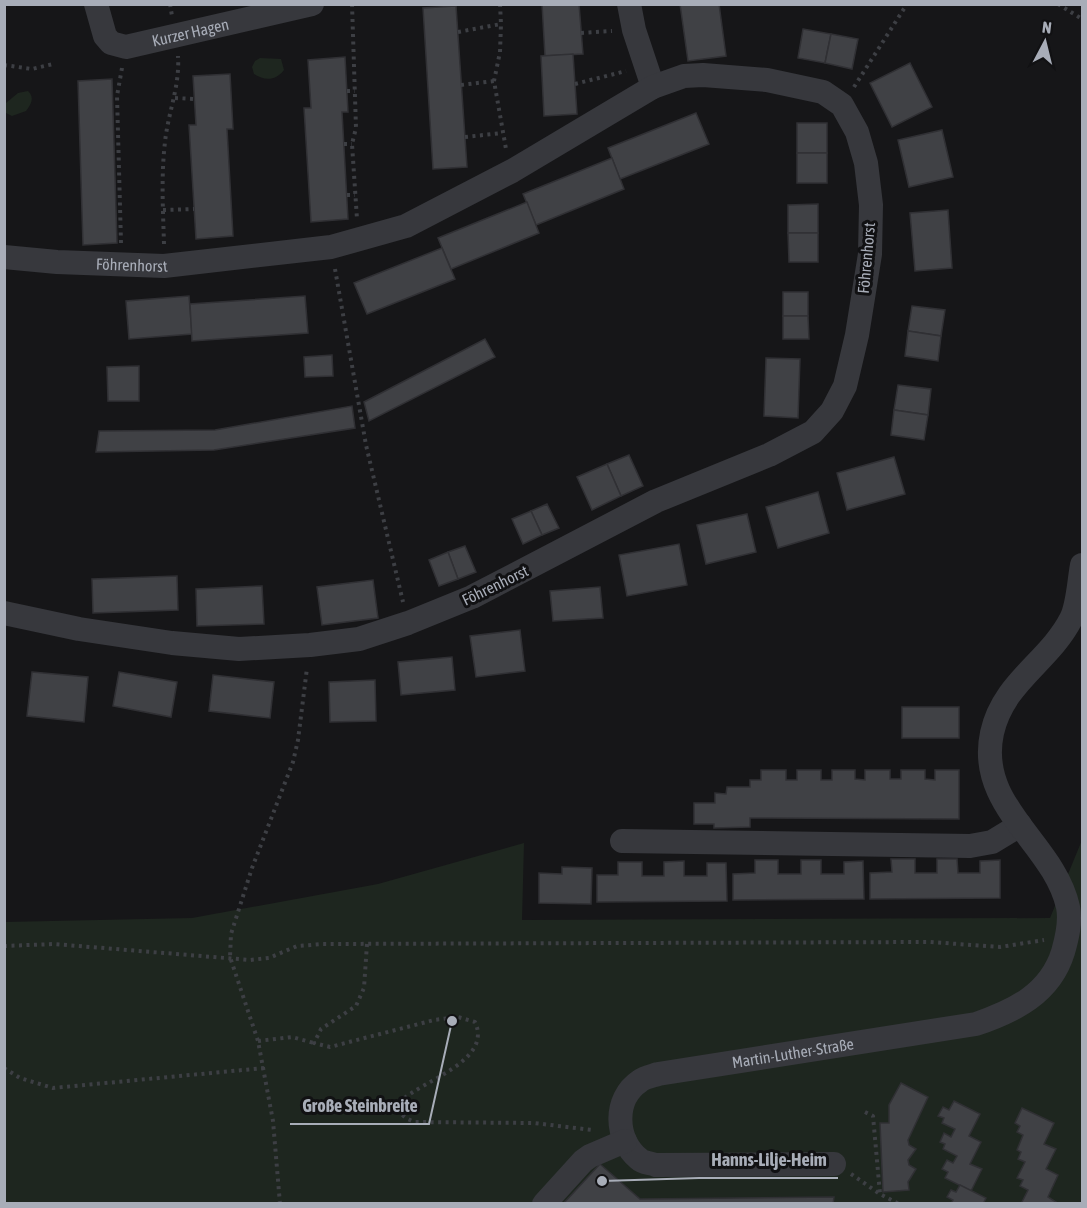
<svg xmlns="http://www.w3.org/2000/svg" width="1087" height="1208" font-family="'Asap Condensed',sans-serif">
<style>
.green{fill:#1e261f}
.building{fill:#404145;stroke:#303034;stroke-width:1.5}
.lines{fill:none;stroke-linecap:round;stroke-linejoin:round}
.path{stroke:#3d3f44;stroke-width:4;stroke-dasharray:3 4.5;stroke-linecap:butt}
.minor{stroke:#37383d;stroke-width:24}
.labels{text-anchor:middle;stroke-width:6;stroke-linejoin:round;paint-order:stroke}
.street-label{font-size:16px;fill:#a8adb8;stroke:#111113}
.leader{fill:none;stroke:#a8adb8;stroke-width:2}
.callout-dot{fill:#a8adb8;stroke:#111113;stroke-width:2}
.callout-label{font-size:18px;text-anchor:middle;font-weight:bold;fill:#a8adb8;stroke:#111113;stroke-width:6;stroke-linejoin:round;paint-order:stroke}
</style>
<rect width="100%" height="100%" fill="#161618"/>
<g class="green">
<path d="M260 58 281 59 284 70C275 81 265 81 254 74L252 67 255 61Z"/>
<path d="M28 91C35 98 31 104 26 111L12 116 6 113V103L18 93Z"/>
<path d="M1082 840V1203L5 1204V922L192 918 378 884 524 843 522 920 1050 918Z"/>
</g>
<g class="building">
<path d="M542 4H579L583 54 545 56Z"/>
<path d="M680 4H719L726 56 688 61Z"/>
<path d="M456 6 467 167 433 169 423 8Z"/>
<path d="M803 29 831 34 825 63 798 58Z"/>
<path d="M831 34 858 39 852 69 825 63Z"/>
<path d="M573 54 577 114 544 116 541 56Z"/>
<path d="M345 57 348 112H342L348 219 311 222 304 108H311L308 60Z"/>
<path d="M910 63 932 107 892 127 870 83Z"/>
<path d="M230 74 233 129H227L233 236 196 239 189 125H196L193 76Z"/>
<path d="M112 79 117 243 83 245 78 81Z"/>
<path d="M696 113 709 144 620 179 608 148Z"/>
<rect x="797" y="123" width="30" height="30"/>
<path d="M942 130 953 177 909 187 898 140Z"/>
<rect x="797" y="153" width="30" height="30"/>
<path d="M612 158 624 189 536 225 523 194Z"/>
<path d="M527 202 539 233 451 269 438 238Z"/>
<path d="M818 204V233H788V205Z"/>
<path d="M948 210 952 268 915 271 910 213Z"/>
<path d="M788 233H818V262H789Z"/>
<path d="M442 248 455 279 367 314 354 283Z"/>
<rect x="783" y="292" width="25" height="24"/>
<path d="M189 296 192 334 129 339 126 301Z"/>
<path d="M305 296 308 333 192 341 190 304Z"/>
<path d="M912 306 945 310 941 336 908 331Z"/>
<path d="M783 316H808L809 339H783Z"/>
<path d="M908 331 941 336 938 361 905 356Z"/>
<path d="M485 339 495 357 369 421 364 402Z"/>
<path d="M332 355 333 376 305 377 304 357Z"/>
<path d="M766 358 800 359 798 418 764 416Z"/>
<path d="M139 366V401H108L107 367Z"/>
<path d="M898 385 931 389 928 415 894 410Z"/>
<path d="M352 406 355 428 214 450 96 452 99 431 215 430Z"/>
<path d="M894 410 928 415 924 440 891 435Z"/>
<path d="M629 455 643 486 621 496 607 464Z"/>
<path d="M894 457 905 494 847 510 837 473Z"/>
<path d="M607 464 621 496 592 510 577 477Z"/>
<path d="M818 492 829 533 778 548 766 507Z"/>
<path d="M547 504 559 528 542 535 531 511Z"/>
<path d="M531 511 542 535 523 544 512 519Z"/>
<path d="M747 514 756 552 706 564 697 525Z"/>
<path d="M679 544 687 585 627 596 619 555Z"/>
<path d="M465 546 476 572 458 579 448 552Z"/>
<path d="M448 552 458 579 439 586 429 560Z"/>
<path d="M177 576 178 610 93 613 92 579Z"/>
<path d="M373 580 378 618 322 625 317 587Z"/>
<path d="M262 586 264 624 197 626 196 589Z"/>
<path d="M600 587 603 618 553 621 550 591Z"/>
<path d="M520 630 525 671 476 677 470 636Z"/>
<path d="M452 657 455 690 401 695 398 662Z"/>
<path d="M32 672 88 677 84 722 27 716Z"/>
<path d="M119 672 177 682 171 717 113 706Z"/>
<path d="M213 675 274 682 270 718 209 711Z"/>
<path d="M375 680 376 721 330 722 329 682Z"/>
<rect x="902" y="707" width="57" height="31"/>
<path d="M761 770H786V780H797V770H821V780H832V770H855V779L865 780V770H890V779H901V770H925V779L935 780V770H959V819L750 818V827L714 828V824H694V803H715V793L726 794 727 787H750V780H761Z"/>
<path d="M891 859H915V873H937V859H957L958 873H980V861L1000 860V898L870 899V873L892 872Z"/>
<path d="M755 860H778V874H801V860H821V874H844V862L863 861 864 899 733 900V874L755 873Z"/>
<path d="M684 861V876H707V863H726L727 901 597 902V875H618V862H642V876H664V862Z"/>
<path d="M562 867 592 868 591 904 539 903V873L562 874Z"/>
<path d="M901 1083 928 1097 908 1140 909 1145 916 1149 908 1160 909 1165 916 1169 908 1182 909 1190 883 1192 880 1123H889V1105Z"/>
<path d="M954 1101 980 1114 969 1136 981 1142 970 1164 982 1169 971 1191 945 1178 948 1172 942 1169 947 1160 953 1163 957 1156 943 1149 945 1144 940 1142 944 1133 951 1137 955 1129 942 1123 944 1118 938 1116 943 1107 949 1110Z"/>
<path d="M1022 1108 1054 1123 1044 1144 1056 1149 1046 1169 1058 1175 1048 1197 1059 1204H1021L1028 1190 1020 1186 1023 1180 1017 1178 1025 1162 1018 1159 1021 1152 1017 1150 1023 1135 1017 1132 1020 1126 1015 1123Z"/>
<path d="M600 1164 640 1199 834 1197 833 1204H563Z"/>
<path d="M960 1185 986 1198 983 1204H951L953 1200 947 1197 951 1190 956 1192Z"/>
</g>
<g class="lines">
<g class="path">
<path d="M170 4 172 16"/>
<path d="M352 4 356 128 352 144 357 219"/>
<path d="M500 4 501 24 500 52 494 81 506 149"/>
<path d="M1058 4 1082 19"/>
<path d="M458 32 501 24"/>
<path d="M581 33 612 31"/>
<path d="M4 65 32 69 53 64"/>
<path d="M575 84 626 71"/>
<path d="M461 85 494 81"/>
<path d="M854 87 907 4"/>
<path d="M347 91H355"/>
<path d="M175 98 195 99"/>
<path d="M465 137 502 133"/>
<path d="M344 144H352"/>
<path d="M347 195H355"/>
<path d="M163 210 194 209"/>
<path d="M121 243 117 96 122 68"/>
<path d="M164 244C163 210 161 176 165 142 168 113 180 86 178 56"/>
<path d="M335 269 366 445 403 602"/>
<path d="M367 944 364 988 356 1006 321 1029 314 1043 330 1047 434 1020 458 1017 475 1022C493 1061 423 1080 401 1101 397 1114 404 1118 415 1122L534 1123 592 1130"/>
<path d="M4 946 54 944 250 960 269 958 297 946 323 944 930 942 1000 947 1044 940"/>
<path d="M258 1041 292 1037 314 1043"/>
<path d="M4 1068 20 1078 53 1088 264 1068"/>
<path d="M865 1112 873 1116 880 1194"/>
<path d="M851 1174 880 1194 899 1204"/>
<path d="M280 1204 273 1121 258 1041 230 957 231 934 252 868 293 762 298 740 307 668"/>
</g>
<g class="minor">
<path id="s1" d="M96 4 105 36 111 43 126 47 312 4"/>
<path d="M629 4 634 30 653 87"/>
<path id="s2" d="M4 257 57 262 164 266 331 247 406 226 512 171 653 87 684 76 703 75 767 80 823 92 842 105 857 132 866 163 871 205 870 254 857 335 845 386 832 411 813 432 769 455 656 501 472 597 408 623 359 639 310 645 239 649 172 643 79 629 4 613"/>
<path d="M622 841 970 846 992 842 1020 825"/>
<path id="s3" d="M834 1164 656 1165C651 1163 643 1163 639 1159 615 1139 613 1099 640 1081 645 1077 652 1076 658 1074L976 1024C1014 1011 1050 994 1063 952 1067 938 1071 922 1068 907 1054 843 976 807 992 733 1003 682 1049 662 1071 619 1078 606 1079 581 1082 565"/>
<path d="M544 1204 583 1161 590 1156 625 1141"/>
</g>
</g>
<g class="labels">
<g class="street-label">
<text dy="6" stroke="none"><textPath href="#s1" startOffset="124">Kurzer Hagen</textPath></text>
<text transform="translate(866 258) rotate(-85)" y="6">Föhrenhorst</text>
<text dy="6" stroke="none"><textPath href="#s2" startOffset="128">Föhrenhorst</textPath></text>
<text transform="translate(495 585) rotate(-26)" y="6">Föhrenhorst</text>
<text dy="6" stroke="none"><textPath href="#s3" startOffset="442">Martin-Luther-Straße</textPath></text>
</g>
</g>
<path class="leader" d="M452 1021L429 1124H290M602 1181L699 1178H838"/>
<g class="callout-dot">
<circle cx="452" cy="1021" r="6"/>
<circle cx="602" cy="1181" r="6"/>
</g>
<g class="callout-label">
<text x="360" y="1112">Große Steinbreite</text>
<text x="769" y="1166">Hanns-Lilje-Heim</text>
</g>
<rect width="1087" height="1208" fill="none" stroke="#a8adb8" stroke-width="12"/>
<g transform="translate(1045 42) rotate(7)" stroke="#111113" stroke-width="4.5" paint-order="stroke">
<path d="M0-4.5L10 22L0 15L-10 22Z" fill="#a8adb8"/>
<text y="-9" font-size="16" font-weight="bold" text-anchor="middle" fill="#a8adb8">N</text>
</g>
</svg>
